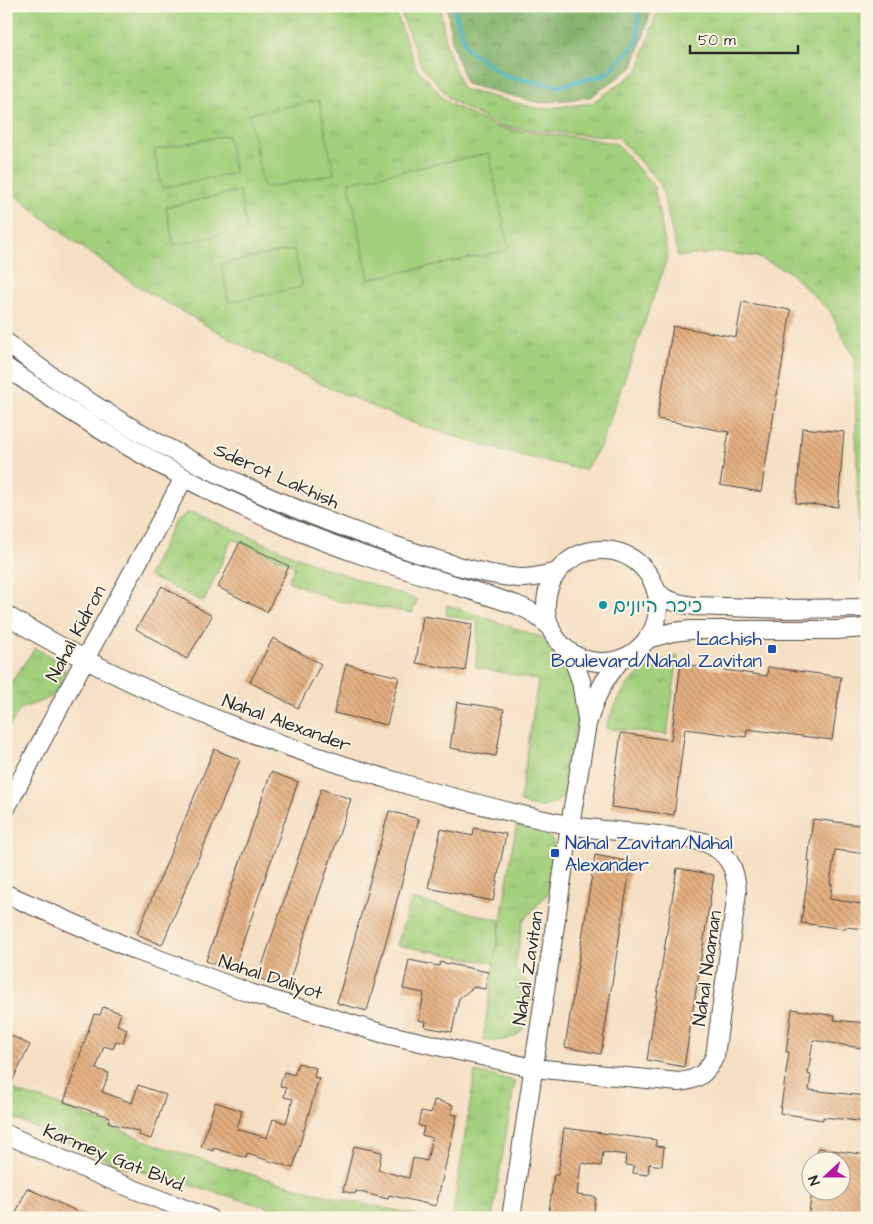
<svg xmlns="http://www.w3.org/2000/svg" width="873" height="1224" font-family="'Architects Daughter','Playpen Sans Hebrew',sans-serif">
<style>
.grass{fill:url(#grass-tufts);stroke:#677e54}
.forest{fill:url(#forest-crowns);stroke:#566e4c}
.garden{fill:#a3d07d;stroke:#677e54}
.lines{fill:none;stroke-linecap:round;stroke-linejoin:round}
.stream{stroke:#42b1be;stroke-width:4.5}
.building{fill:url(#building-back-hatch)}
.minor-casing{stroke:#494642;stroke-width:20}
.minor{stroke:#fff;stroke-width:18}
.culture-dot{fill:#0f9aa8;stroke:#fcf5e5;stroke-width:2}
.transit-dot{fill:#1a4fb4;stroke:#fcf5e5;stroke-width:2}
.labels{text-anchor:middle;stroke-width:4;stroke-linejoin:round;paint-order:stroke}
.street-label{font-size:19px;fill:#2b2b2b;stroke:#fcf5e5}
.culture-label{font-size:19px;fill:#0d838f;stroke:#fcf5e5;text-anchor:start}
.transit-label{font-size:19px;fill:#164399;stroke:#fcf5e5;text-anchor:end}
</style>
<defs>
<pattern id="grass-tufts" width="24" height="20" patternUnits="userSpaceOnUse" patternTransform="scale(1.25)"><rect width="24" height="20" fill="#a3d07d"/><path d="M3 7l-1-3M5 7V3M7 7l1-3M15 17l-1-3M17 17v-4M19 17l1-3" fill="none" stroke="#8cb36c"/></pattern>
<pattern id="forest-crowns" width="20" height="18" patternUnits="userSpaceOnUse" patternTransform="scale(1.25)"><rect width="20" height="18" fill="#82b26c"/><path d="M2 6a3 3 0 1 1 6 0M12 15a3 3 0 1 1 6 0" fill="none" stroke="#6b9159"/></pattern>
<pattern id="building-back-hatch" width="6" height="6" patternUnits="userSpaceOnUse" patternTransform="scale(1.25)"><rect width="6" height="6" fill="#e4b081"/><path d="M-1 5l2 2M0 0l6 6M5-1l2 2" fill="none" stroke="#b98f6a"/></pattern>
</defs>
<rect width="100%" height="100%" fill="#fcf5e5"/>
<filter id="ink" filterUnits="userSpaceOnUse"><feTurbulence type="fractalNoise" baseFrequency=".02" numOctaves="2"/><feDisplacementMap in="SourceGraphic" scale="10" xChannelSelector="R" yChannelSelector="G"/><feConvolveMatrix kernelMatrix="1 2 1 2 8 2 1 2 1" color-interpolation-filters="sRGB"/></filter>
<filter id="wash" filterUnits="userSpaceOnUse"><feTurbulence type="fractalNoise" baseFrequency=".0096" numOctaves="4" result="noise"/><feDisplacementMap in="SourceGraphic" scale="20" xChannelSelector="R" yChannelSelector="G"/><feGaussianBlur stdDeviation="1.12" result="paint"/><feColorMatrix in="noise" values="0 0 0 0 0 0 0 0 0 0 0 0 0 0 0 0 0 1.4 0 .05"/><feComposite in="paint" operator="in"/></filter>
<g filter="url(#wash)">
<rect width="100%" height="100%" fill="#f5e0c4"/>
<g class="grass">
<path d="M13 6H396V13L416 67 448 103 498 128 583 138 617 144 654 187 668 257 600 447 585 470 502 451 410 422 323 385 232 340 137 286 69 238 11 192 6 188V11Z"/>
<path d="M402 6H440L446 44 462 89 540 109 592 103 638 71 656 15 666 6H867V580L860 581 854 358 830 311 788 271 757 257 720 252 678 257 661 185 618 137 583 135 498 126 451 100 421 65 402 16Z"/>
<path d="M187 513H193L199 515 317 565 417 600 412 613 332 600 288 581 295 566 232 539 204 602 148 576 175 521Z"/>
<path d="M447 605 541 637 554 645 569 665 579 711 564 796C551 808 535 811 520 801L538 680 476 667 478 621 446 615Z"/>
<path d="M35 648 62 663 65 671 60 687 52 697 20 709 6 733V690Z"/>
<path d="M678 656 667 735 606 728C613 707 625 682 645 669 655 663 667 659 678 656Z"/>
<path d="M516 826 544 831 552 840 555 849 551 890 523 921 515 967 532 990C528 1028 526 1042 483 1041L494 963 397 945 411 899 500 920 495 958Z"/>
<path d="M475 1072 515 1081 492 1218H452Z"/>
<path d="M6 1085 20 1093 57 1104 162 1147 246 1173 336 1198 431 1218H305L119 1165 6 1115Z"/>
</g>
<path class="forest" d="M447 6H657L651 12 633 67 590 97 540 103 466 84 452 43Z"/>
<g class="garden">
<path d="M319 100 334 174 264 188 249 114Z"/>
<path d="M227 135 235 173 162 188 154 150Z"/>
<path d="M489 153 509 250 369 279 349 182Z"/>
<path d="M239 191 247 229 174 245 166 207Z"/>
<path d="M294 249 302 287 229 302 221 264Z"/>
</g>
<g class="lines">
<path class="stream" d="M453 6 467 49 505 76 556 86 605 75 638 42V6"/>
</g>
<g id="blocks">
<g class="building">
<path d="M742 302 791 310 761 492 720 485 729 432 657 419 673 326 736 337Z"/>
<path d="M802 428 844 432 838 507 796 503Z"/>
<path d="M240 542 289 566 267 612 218 587Z"/>
<path d="M162 586 212 616 187 659 136 629Z"/>
<path d="M423 616 472 624 465 671 416 663Z"/>
<path d="M273 638 321 664 298 708 250 682Z"/>
<path d="M346 664 399 677 387 725 334 713Z"/>
<path d="M681 664 767 676 768 667 841 677 832 740 747 729 746 737 685 729 674 815 611 807 621 733 671 740Z"/>
<path d="M457 702 504 709 496 756 450 748Z"/>
<path d="M214 749 240 760 162 945 137 934Z"/>
<path d="M271 772 298 782 233 971 206 961Z"/>
<path d="M321 789 351 799 287 988 258 978Z"/>
<path d="M389 811 419 819 367 1011 337 1003Z"/>
<path d="M813 819 867 826V854L835 850 830 884H832L830 899 867 905V929L845 927V929L801 923 810 862 808 861Z"/>
<path d="M474 828 506 834 493 901 428 888 441 829 473 836Z"/>
<path d="M595 855 631 862 601 1054 565 1047Z"/>
<path d="M677 868 714 875 684 1067 647 1060Z"/>
<path d="M409 960 439 966 440 962 488 972 485 989 474 987 459 998 452 1032 425 1027 426 1022 419 1020 424 993 403 989Z"/>
<path d="M103 1007 121 1013 117 1025 127 1029 123 1043 116 1041 113 1049 104 1046 96 1069 109 1073 102 1092 132 1103 138 1085 166 1095 151 1139 139 1135 140 1132 108 1122 110 1117 64 1102 94 1014 100 1015Z"/>
<path d="M792 1009 835 1016 834 1020 867 1023V1049L813 1040 808 1074 811 1075 809 1090 867 1096V1122L823 1117V1120L780 1113 789 1052H786Z"/>
<path d="M6 1033 30 1045 6 1094Z"/>
<path d="M298 1063 316 1068 314 1077 319 1078 293 1168 247 1154 246 1158 213 1148V1151L201 1147 215 1102 242 1111 237 1129 267 1138 273 1119 286 1123 293 1099 284 1097 286 1088 280 1086 284 1072 294 1075Z"/>
<path d="M434 1100 453 1105 451 1114 457 1115 436 1206 389 1195 388 1199 356 1191 355 1194 343 1191 354 1146 382 1152 378 1170 409 1178 413 1158 427 1161 432 1138 422 1135 424 1127 418 1125 421 1111 431 1113Z"/>
<path d="M564 1128 656 1140V1146L664 1147 662 1166 649 1164 648 1175 633 1173 634 1166 625 1165 626 1155 603 1152 601 1166 581 1163 577 1195 596 1197 593 1218H548L554 1175H558Z"/>
<path d="M818 1148 867 1155V1180L861 1218H808L812 1192H840V1162H816Z"/>
<path d="M27 1188 91 1218H14Z"/>
</g>
</g>
</g>
<g filter="url(#ink)">
<use href="#blocks" fill-opacity="0" stroke="#494642" stroke-width="1"/>
<g class="lines">
<g class="minor-casing">
<g id="minor">
<path d="M6 342C123 435 261 501 402 548 438 560 481 575 519 578 532 579 544 575 557 572"/>
<path d="M6 367C93 429 183 482 281 524 358 557 438 579 517 605L530 611 550 626"/>
<circle cx="602" cy="606" r="56"/>
<path d="M656 591 666 599 678 603 694 606 785 609 867 608"/>
<path d="M6 615C136 694 277 748 422 789 471 802 520 816 569 825 613 833 660 832 704 842 727 851 736 867 737 892L715 1056C707 1073 698 1080 679 1082L533 1068 381 1033 250 993 137 951 6 894"/>
<path d="M647 639 673 632 691 630H836L867 628"/>
<path d="M571 653 581 681 587 719"/>
<path d="M6 808 85 659 184 478"/>
<path d="M6 1134C73 1165 140 1193 209 1218"/>
<path d="M511 1218 570 825 587 724 595 700 604 682 620 660"/>
</g>
</g>
<use href="#minor" class="minor"/>
</g>
</g>
<circle class="culture-dot" cx="603" cy="605" r="5"/>
<g class="transit-dot">
<rect x="767" y="644" width="10" height="10" rx="2.5"/>
<rect x="550" y="848" width="10" height="10" rx="2.5"/>
</g>
<g class="labels">
<g class="street-label">
<text transform="translate(277 475) rotate(24)" y="7">Sderot Lakhish</text>
<text transform="translate(75 633) rotate(-62)" y="7">Nahal Kidron</text>
<text transform="translate(287 722) rotate(20)" y="7">Nahal Alexander</text>
<text transform="translate(527 968) rotate(-81)" y="7">Nahal Zavitan</text>
<text transform="translate(706 968) rotate(-82)" y="7">Nahal Naaman</text>
<text transform="translate(271 976) rotate(18)" y="7">Nahal Daliyot</text>
<text transform="translate(115 1157) rotate(22)" y="7">Karmey Gat Blvd.</text>
</g>
<g class="culture-label">
<text x="613" y="612">כיכר היונים</text>
</g>
<g class="transit-label">
<text x="762" y="645">Lachish<tspan x="762" dy="22">Boulevard/Nahal Zavitan</tspan></text>
<text x="565" y="849" text-anchor="start">Nahal Zavitan/Nahal<tspan x="565" dy="22">Alexander</tspan></text>
</g>
</g>
<rect width="873" height="1224" fill="none" stroke="#fcf5e5" stroke-width="25"/>
<g transform="translate(826 1176) rotate(249)"><circle r="24" fill="#fcf5e5" stroke="#a8a49b"/>
<path d="M0-4L9 19L0 12L-9 19Z" fill="#b5179e"/>
<text y="-8" font-size="14" font-weight="bold" text-anchor="middle" fill="#2b2b2b">N</text>
</g>
<path d="M690 45v8h108v-8" fill="none" stroke="#2b2b2b" stroke-width="2.5"/>
<text x="698" y="45" font-size="15" fill="#2b2b2b" stroke="#fcf5e5" stroke-width="4" paint-order="stroke">50 m</text>
</svg>
